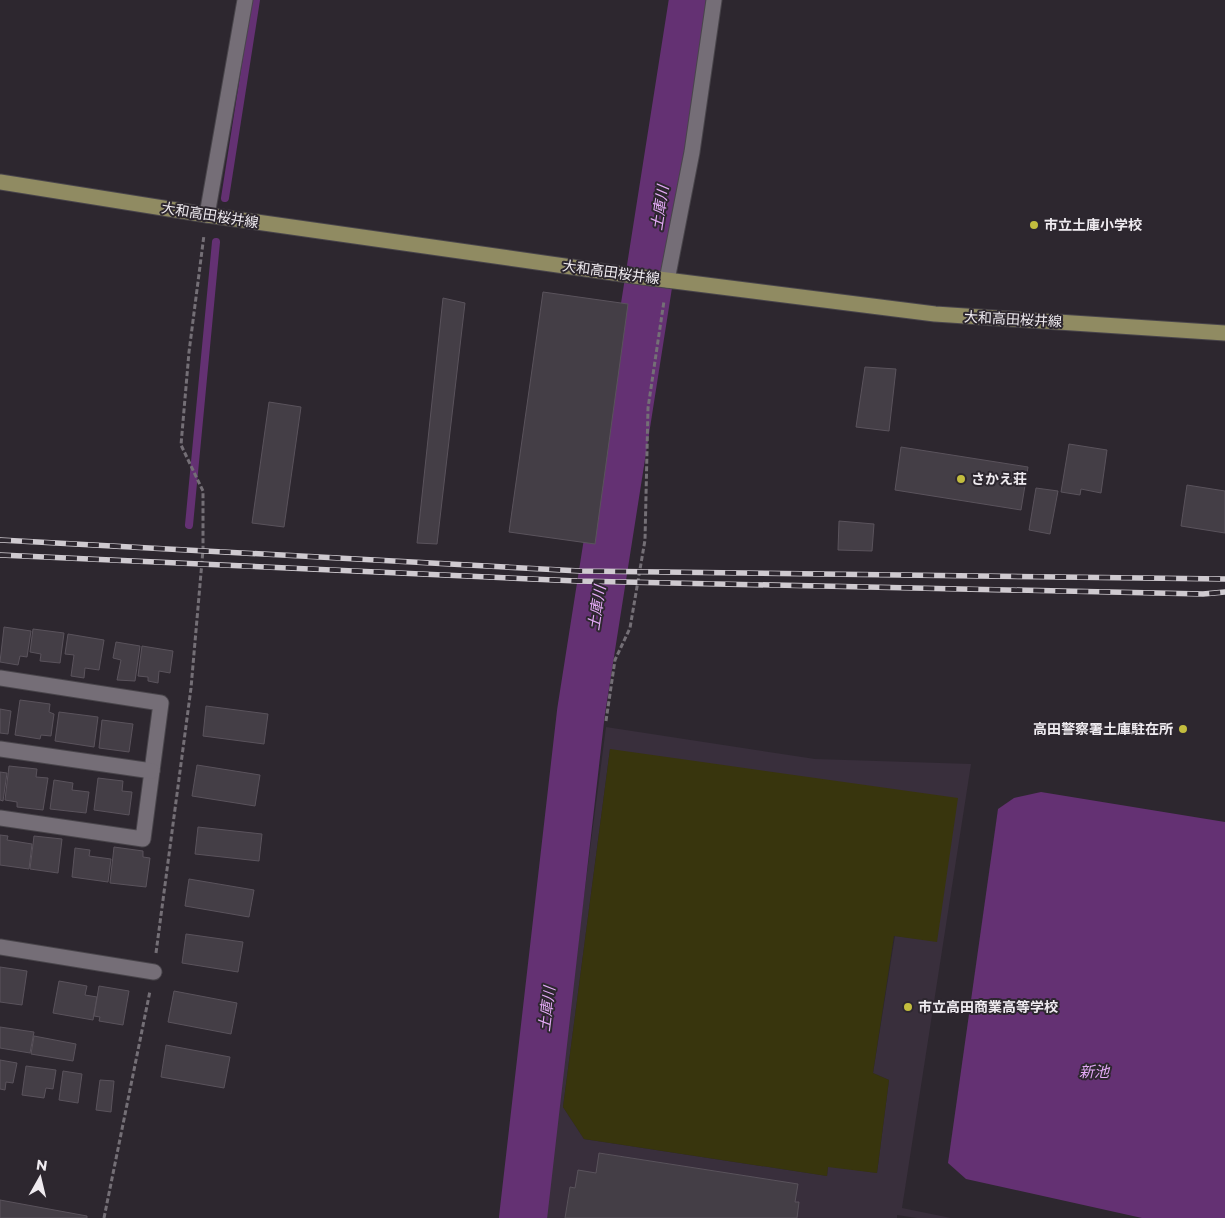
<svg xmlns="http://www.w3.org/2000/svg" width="1225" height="1218" font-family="Montserrat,'Noto Sans JP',sans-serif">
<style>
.built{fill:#392f3c;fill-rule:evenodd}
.green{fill:#38350d}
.water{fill:#643173}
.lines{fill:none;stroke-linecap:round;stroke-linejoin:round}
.stream{stroke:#643173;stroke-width:8}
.river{stroke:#643173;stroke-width:48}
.building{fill:#443e46;stroke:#5a535c}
.street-casing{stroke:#49454b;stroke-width:17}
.primary-casing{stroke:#49454b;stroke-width:17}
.path{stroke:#746f76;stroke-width:3;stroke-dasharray:5 2.5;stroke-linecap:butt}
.street{stroke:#756e77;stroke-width:15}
.primary{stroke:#908b62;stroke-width:15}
.rail-casing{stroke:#cfcad0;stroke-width:5.5}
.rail{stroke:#2d272f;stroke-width:4;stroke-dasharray:11;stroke-linecap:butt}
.poi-dot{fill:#c3bd3e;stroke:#2d272f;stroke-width:2}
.labels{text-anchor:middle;stroke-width:4;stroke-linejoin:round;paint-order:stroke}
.street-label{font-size:14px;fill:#efebf0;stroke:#2d272f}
.poi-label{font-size:14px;font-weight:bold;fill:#efebf0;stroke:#2d272f;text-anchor:start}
.water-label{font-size:15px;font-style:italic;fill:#e4abf6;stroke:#2d272f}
</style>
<rect width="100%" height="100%" fill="#2d272f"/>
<path class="built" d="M606 727 815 759 971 764 902 1208 951 1218H917L897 1215V1218H797L799 1203 795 1202 797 1184 600 1153 596 1173 578 1171 575 1188 570 1187 565 1218H542ZM610 749 937 941 895 936 873 1073 889 1080 877 1173 828 1166 827 1176 584 1139 563 1107Z"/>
<path class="green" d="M610 749 958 798 937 942 894 936 873 1073 889 1080 877 1173 828 1167 827 1176 584 1139 563 1107Z"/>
<path class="water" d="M1041 792 1225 822V1218H1142L966 1179 948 1163 998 809 1014 798Z"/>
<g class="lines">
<g class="stream">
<path d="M225 198 256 0"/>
<path d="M189 525 216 242"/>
</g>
<path class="river" d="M523 1218 581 712 693 0"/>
</g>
<g class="building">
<path d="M543 292 628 304 595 544 509 532Z"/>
<path d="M443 298 465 303 437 544 417 543Z"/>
<path d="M865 367 896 369 889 431 856 427Z"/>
<path d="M269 402 301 407 284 527 252 523Z"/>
<path d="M1069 444 1107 450 1101 493 1081 489 1080 495 1061 492Z"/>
<path d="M901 447 1028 467 1021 510 895 490Z"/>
<path d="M1187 485 1225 491V533L1181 526Z"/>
<path d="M1036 488 1058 491 1050 534 1029 530Z"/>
<path d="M839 521 874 524 872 551 838 550Z"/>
<path d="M4 627 31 631 27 657 20 656 18 665 0 662Z"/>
<path d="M33 629 64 633 60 663 40 661 41 654 30 652Z"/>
<path d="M68 634 104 640 99 670 85 668 84 678 71 676 74 655 65 654Z"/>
<path d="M116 642 140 646 135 681 117 680 121 660 113 658Z"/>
<path d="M142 646 173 651 170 673 159 671 158 683 148 681V677L138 676Z"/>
<path d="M20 700 50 704 49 712 54 714 51 736 41 735 40 739 15 735Z"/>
<path d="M206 706 268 714 264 744 203 736Z"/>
<path d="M0 709 11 711 8 734 0 733Z"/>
<path d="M59 712 98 717 94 747 55 741Z"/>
<path d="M102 720 133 724 129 752 99 748Z"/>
<path d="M197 765 260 775 255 806 192 796Z"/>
<path d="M9 766 37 769 36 777 48 778 43 810 17 807V802L5 800Z"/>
<path d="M0 772 7 773 3 801 0 800Z"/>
<path d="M98 778 123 781 122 791 132 792 129 815 94 810Z"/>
<path d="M54 780 73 783 72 790 89 792 86 813 50 809Z"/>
<path d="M198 827 262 834 259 861 195 854Z"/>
<path d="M0 835 8 836 7 840 32 844 29 869 0 865Z"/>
<path d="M34 836 62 839 58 873 30 869Z"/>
<path d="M114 847 143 851V857L150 858 146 887 110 883Z"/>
<path d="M75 848 90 850 89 856 111 859 108 882 72 877Z"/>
<path d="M189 879 254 890 249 917 185 906Z"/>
<path d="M186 934 243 942 238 972 182 963Z"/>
<path d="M0 967 27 971 22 1005 0 1002Z"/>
<path d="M59 981 87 986 85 995 97 997 93 1020 53 1013Z"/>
<path d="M99 986 129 991 123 1025 99 1021 100 1017 94 1016Z"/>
<path d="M174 991 237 1003 231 1034 168 1022Z"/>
<path d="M0 1027 34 1032 30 1053 0 1048Z"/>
<path d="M34 1036 76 1044 73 1061 31 1054Z"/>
<path d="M166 1045 230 1057 224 1088 161 1077Z"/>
<path d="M0 1060 17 1063 13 1083 6 1082 5 1090 0 1089Z"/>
<path d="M26 1066 56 1070 53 1089 46 1088 44 1098 22 1095Z"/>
<path d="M63 1071 82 1074 78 1103 59 1100Z"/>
<path d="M100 1080 114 1081 111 1112 96 1110Z"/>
<path d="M599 1153 798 1184 795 1202H799L797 1218H565L570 1187 575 1188 578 1170 596 1173Z"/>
<path d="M0 1200 87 1216V1218H0Z"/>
</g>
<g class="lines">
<g class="street-casing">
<g id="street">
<path d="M207 215 245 0"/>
<path d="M667 280 692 152 714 0"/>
<path d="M0 678 161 703 143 839 0 818"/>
<path d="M0 749 152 771"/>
<path d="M0 947 154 972"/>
</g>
</g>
<g class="primary-casing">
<path id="primary" d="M0 182 207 215 635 276 935 314 1225 333"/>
</g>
<g class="path">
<path d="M606 721 615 660 630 628 645 540 648 408 664 301"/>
<path d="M156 953 191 688 203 550V491L181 445 189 352 204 235"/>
<path d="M104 1218 150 991"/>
</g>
<use href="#street" class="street"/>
<use href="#primary" class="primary"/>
<g class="rail-casing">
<g id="rail">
<path d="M0 540 580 571 1225 579"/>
<path d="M0 555 577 581 1203 594 1225 592"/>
</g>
</g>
<use href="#rail" class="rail"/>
</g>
<g class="poi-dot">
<circle cx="1034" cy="225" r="5"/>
<circle cx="961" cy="479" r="5"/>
<circle cx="1183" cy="729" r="5"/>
<circle cx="908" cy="1007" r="5"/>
</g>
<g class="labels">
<g class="street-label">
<text transform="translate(210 215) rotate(9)" y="5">大和高田桜井線</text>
<text transform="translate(611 272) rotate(8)" y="5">大和高田桜井線</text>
<text transform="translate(1013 319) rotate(3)" y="5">大和高田桜井線</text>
</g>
<g class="poi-label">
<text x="1044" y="230">市立土庫小学校</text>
<text x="971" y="484">さかえ荘</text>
<text x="1173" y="734" text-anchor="end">高田警察署土庫駐在所</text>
<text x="918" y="1012">市立高田商業高等学校</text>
</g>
<g class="water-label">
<text transform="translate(660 208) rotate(-81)" y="5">土庫川</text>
<text transform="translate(597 608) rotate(-81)" y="5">土庫川</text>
<text transform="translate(547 1009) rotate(-83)" y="5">土庫川</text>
<text x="1094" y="1077">新池</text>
</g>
</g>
<g transform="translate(40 1178) rotate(8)" stroke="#2d272f" stroke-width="4" paint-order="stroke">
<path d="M0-4L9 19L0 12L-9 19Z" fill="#efebf0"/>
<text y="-8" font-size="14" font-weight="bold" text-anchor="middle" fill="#efebf0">N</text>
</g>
</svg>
